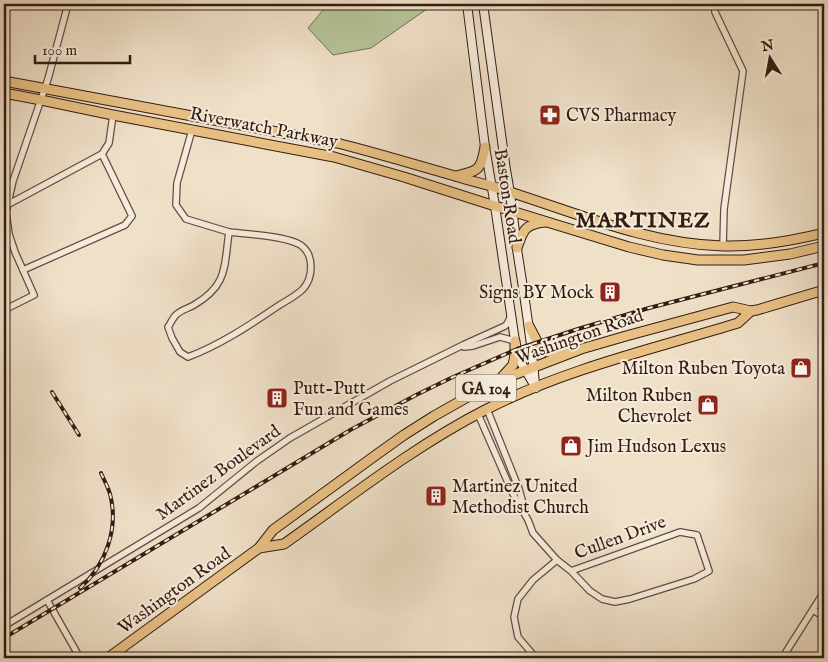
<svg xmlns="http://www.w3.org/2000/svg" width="828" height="662" font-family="'IM FELL English',serif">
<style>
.green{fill:#b6c398;stroke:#747055}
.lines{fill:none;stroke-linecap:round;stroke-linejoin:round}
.street-casing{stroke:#624d40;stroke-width:8}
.secondary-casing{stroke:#331c12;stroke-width:10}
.primary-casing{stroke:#331c12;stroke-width:11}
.street{stroke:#f5ebdb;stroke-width:5.5}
.secondary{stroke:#f5ebdb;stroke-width:8}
.primary{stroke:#e8c084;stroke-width:9}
.rail-casing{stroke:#331c12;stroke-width:4}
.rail{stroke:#f5ebdb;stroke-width:2;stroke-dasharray:5.5;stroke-linecap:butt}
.labels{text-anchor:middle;stroke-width:4;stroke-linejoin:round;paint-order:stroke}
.shield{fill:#f5ebdb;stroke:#6d5a4e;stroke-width:1}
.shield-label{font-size:16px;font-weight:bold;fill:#331c12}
.poi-label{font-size:18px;fill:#331c12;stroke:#f5ebdb;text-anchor:start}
.street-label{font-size:18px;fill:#331c12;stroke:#f5ebdb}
.district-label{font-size:22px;font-weight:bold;letter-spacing:1px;fill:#331c12;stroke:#f5ebdb}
</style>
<rect width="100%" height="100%" fill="#efe0c8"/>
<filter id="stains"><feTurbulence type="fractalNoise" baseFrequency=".004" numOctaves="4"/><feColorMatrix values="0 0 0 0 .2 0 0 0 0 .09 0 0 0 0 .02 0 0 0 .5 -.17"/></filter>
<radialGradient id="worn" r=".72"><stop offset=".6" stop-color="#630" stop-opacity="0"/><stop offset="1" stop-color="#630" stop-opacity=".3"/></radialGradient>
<path class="green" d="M328 4H434L371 48 333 55 308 28Z"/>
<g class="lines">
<g class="street-casing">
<g id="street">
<path d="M714 4 715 12 743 71 724 209 723 246"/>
<path d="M192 130 177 183 176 205 186 219 229 232"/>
<path d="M7 205 102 154 109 143 113 115"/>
<path d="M229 232C245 234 292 236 303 247 314 257 313 278 303 289 296 296 286 301 278 306 250 325 220 345 188 357L180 352 172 338 168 327C171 323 173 317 177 314 181 310 189 308 194 305 228 285 224 267 229 232Z"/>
<path d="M23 270 125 225 132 216 102 154"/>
<path d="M4 310 34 295 15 252 9 234 6 212 13 181 48 79 68 4"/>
<path d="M464 347 473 346 500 337 515 341"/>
<path d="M487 409 519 489 525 511"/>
<path d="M478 414 512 492 528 520 533 533 557 560 571 571 590 591 602 599 615 602 630 599 694 579 709 571 697 535 680 532 571 571"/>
<path d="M47 600 80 658"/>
<path d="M813 610 824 617"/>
<path d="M4 626 199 508 257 461 290 438 390 381 463 345 505 326 507 324 511 316"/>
<path d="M536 658 518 637 514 617 518 599 533 580 557 560"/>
<path d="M786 658V652L824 592"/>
</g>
</g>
<g class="secondary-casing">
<g id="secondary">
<path d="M467 4 485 147 495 206 515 341 520 361 536 388"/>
<path d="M483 4 506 170C511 196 514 223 517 249 524 295 532 340 535 386"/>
</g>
</g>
<g class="primary-casing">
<g id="primary">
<path d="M4 81 337 143C377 153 416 165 455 176 474 182 494 186 513 193 581 215 650 244 723 246 757 247 791 241 824 233"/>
<path d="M4 93 41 100 113 115 334 157 404 177 495 206 629 247 663 255 698 260H744L790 254 824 246"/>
<path d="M456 176C478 171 481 171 485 147"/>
<path d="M517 248C523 230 525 224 545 222"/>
<path d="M529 326 541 349 548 352 565 351"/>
<path d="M501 378 513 365 515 355V341"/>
<path d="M259 548 284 544C349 498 413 447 485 410 565 369 653 349 738 323L751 311"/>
<path d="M108 658 259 548 273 530 376 455 404 435 434 416 473 394 516 374 581 349 626 336 733 307 751 311 757 310 824 290"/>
</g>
</g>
<use href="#street" class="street"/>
<use href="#secondary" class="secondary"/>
<use href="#primary" class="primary"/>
<g class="rail-casing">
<g id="rail">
<path d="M52 392 79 435"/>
<path d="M80 588C106 565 119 528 110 494 108 487 104 480 101 473"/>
<path d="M4 638 352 429 418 394 453 377 517 349 578 329 649 308 824 263"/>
</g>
</g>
<use href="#rail" class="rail"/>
</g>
<defs>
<g id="pharmacy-square" transform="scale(1.125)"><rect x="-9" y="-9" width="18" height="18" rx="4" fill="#8f2418" stroke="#f5ebdb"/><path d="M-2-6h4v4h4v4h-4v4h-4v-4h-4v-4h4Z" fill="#fff"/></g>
<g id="building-square" transform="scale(1.125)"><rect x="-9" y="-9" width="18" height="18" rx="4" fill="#8f2418" stroke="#f5ebdb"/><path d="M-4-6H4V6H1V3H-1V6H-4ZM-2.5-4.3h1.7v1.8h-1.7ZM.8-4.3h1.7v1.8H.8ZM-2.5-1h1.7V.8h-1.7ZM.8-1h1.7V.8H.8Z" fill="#fff"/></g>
<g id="shop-square" transform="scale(1.125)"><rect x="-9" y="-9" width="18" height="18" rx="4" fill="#8f2418" stroke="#f5ebdb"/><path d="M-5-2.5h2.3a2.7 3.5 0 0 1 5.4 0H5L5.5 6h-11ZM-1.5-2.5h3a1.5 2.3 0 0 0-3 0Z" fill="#fff"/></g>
</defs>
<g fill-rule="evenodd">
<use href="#pharmacy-square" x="550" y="115"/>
<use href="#building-square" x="610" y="292"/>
<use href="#shop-square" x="801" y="368"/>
<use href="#building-square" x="277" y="398"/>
<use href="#shop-square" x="708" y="405"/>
<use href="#shop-square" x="571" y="446"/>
<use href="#building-square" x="436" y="496"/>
</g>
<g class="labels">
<rect class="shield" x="456" y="374.5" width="60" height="27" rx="4"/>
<g class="shield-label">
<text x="486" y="394">GA 104</text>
</g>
<g class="poi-label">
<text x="566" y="121">CVS Pharmacy</text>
<text x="594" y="298" text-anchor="end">Signs BY Mock</text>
<text x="785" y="374" text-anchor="end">Milton Ruben Toyota</text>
<text x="293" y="394">Putt-Putt<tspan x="293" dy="21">Fun and Games</tspan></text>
<text x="692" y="401" text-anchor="end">Milton Ruben<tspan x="692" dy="21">Chevrolet</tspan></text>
<text x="587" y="452">Jim Hudson Lexus</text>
<text x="452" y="492">Martinez United<tspan x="452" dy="21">Methodist Church</tspan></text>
</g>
<g class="street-label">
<text transform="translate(264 127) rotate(11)" y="6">Riverwatch Parkway</text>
<text transform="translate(508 196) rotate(81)" y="6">Baston Road</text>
<text transform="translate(579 336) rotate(-19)" y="6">Washington Road</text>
<text transform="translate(218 472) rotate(-36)" y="6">Martinez Boulevard</text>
<text transform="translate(620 537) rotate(-20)" y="6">Cullen Drive</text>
<text transform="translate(174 590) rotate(-36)" y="6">Washington Road</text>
</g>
<g class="district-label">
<text x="643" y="227">MARTINEZ</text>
</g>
</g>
<rect width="828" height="662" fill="none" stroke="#efe0c8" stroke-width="20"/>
<rect x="5" y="5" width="818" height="652" fill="none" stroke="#331c12" stroke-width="2.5"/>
<rect x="10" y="10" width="808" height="642" fill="none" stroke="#331c12"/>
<g transform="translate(770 58) rotate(349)" stroke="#f5ebdb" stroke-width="4" paint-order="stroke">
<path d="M0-4L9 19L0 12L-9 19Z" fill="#331c12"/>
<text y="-8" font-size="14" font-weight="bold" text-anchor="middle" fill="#331c12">N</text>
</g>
<path d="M35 55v8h95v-8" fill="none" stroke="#331c12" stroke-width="2.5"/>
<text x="42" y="55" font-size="15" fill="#331c12" stroke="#f5ebdb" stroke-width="4" paint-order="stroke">100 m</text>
<rect width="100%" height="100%" filter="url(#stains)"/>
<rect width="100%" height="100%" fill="url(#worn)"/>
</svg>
